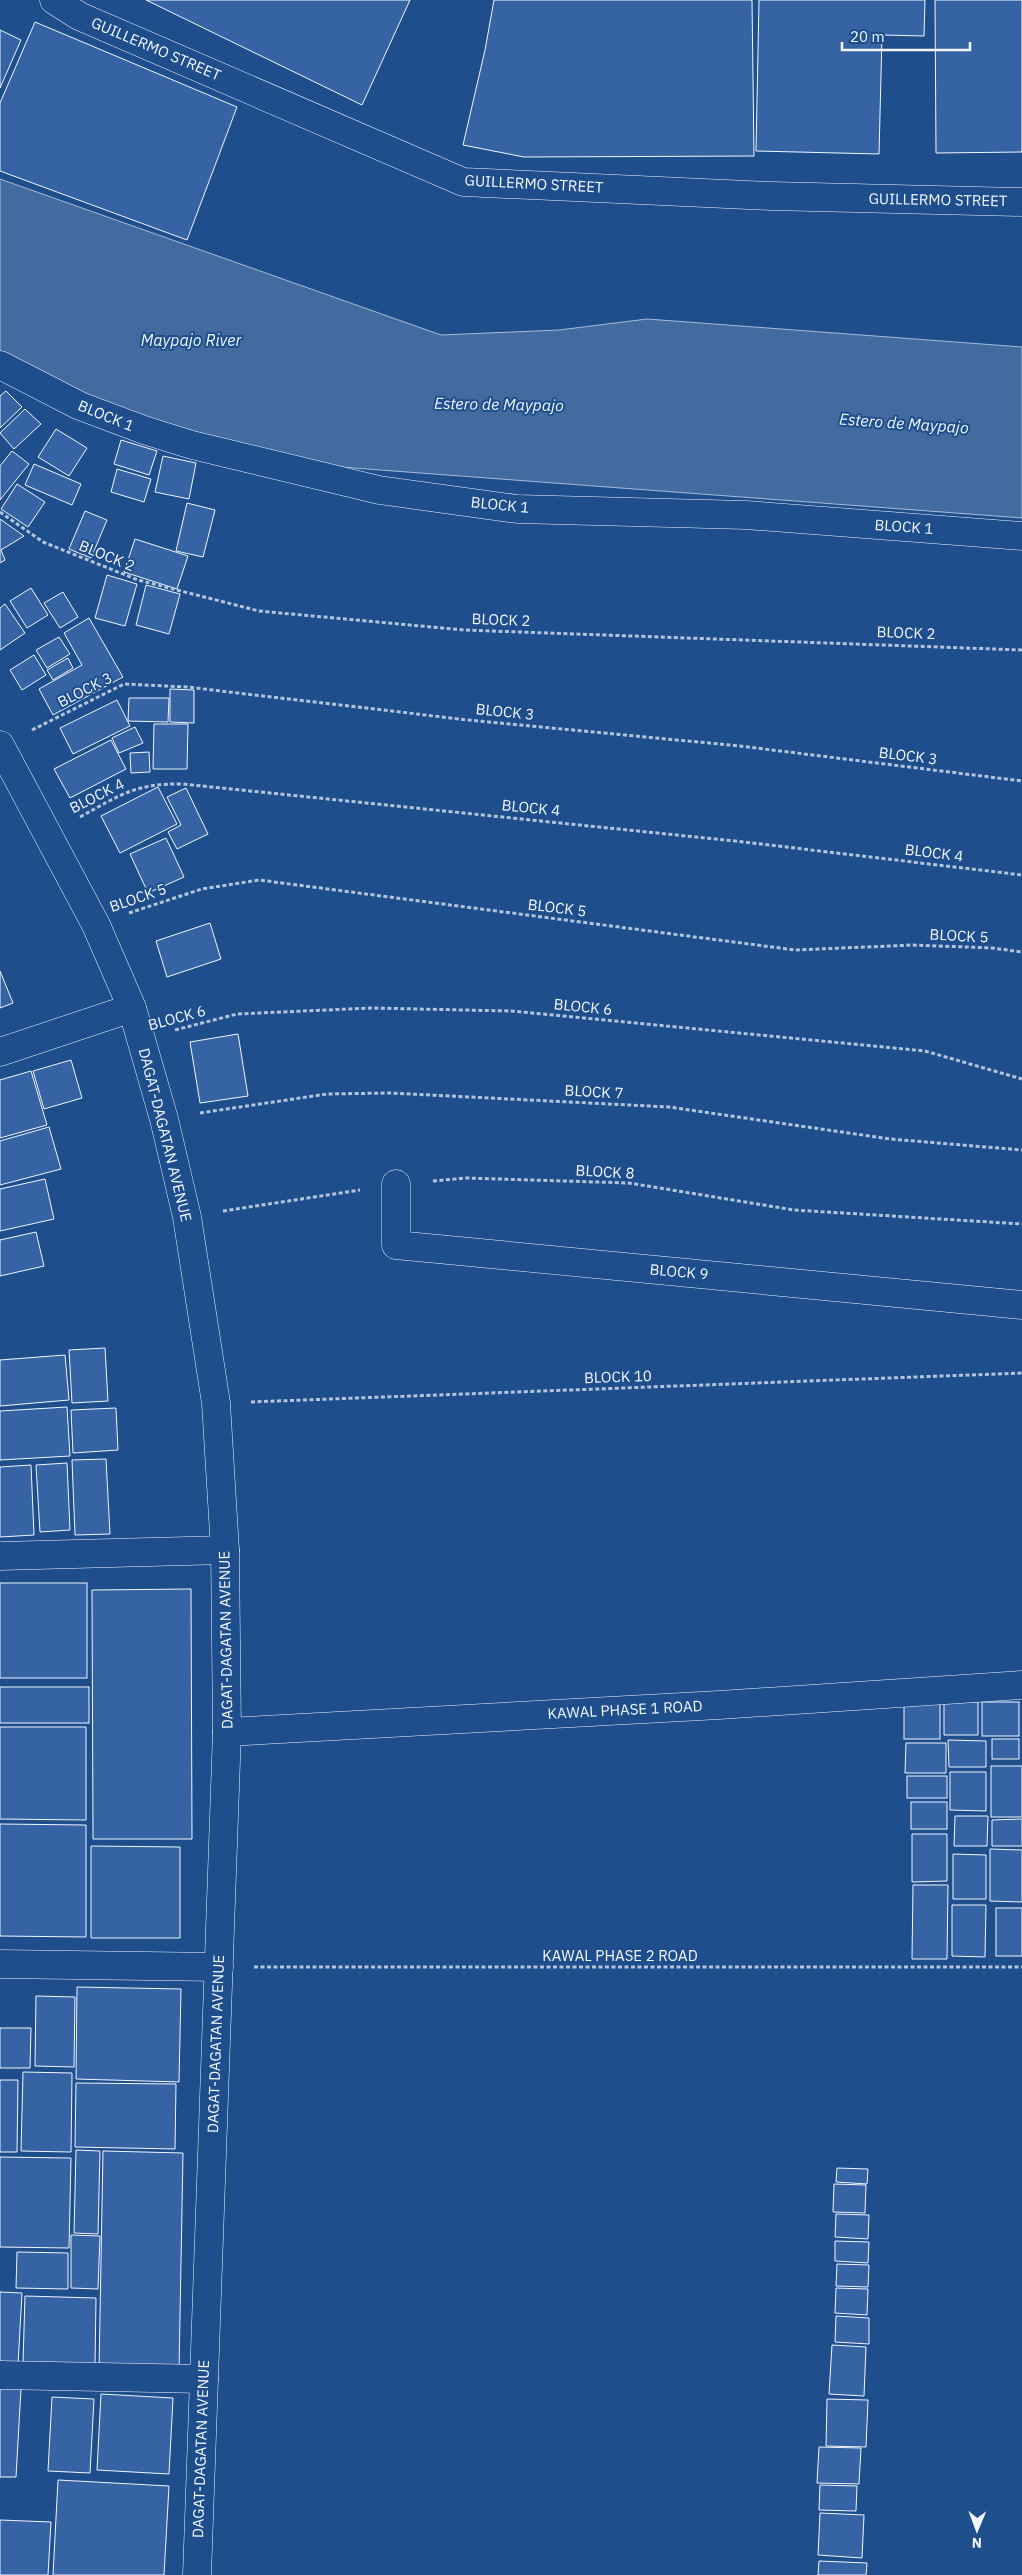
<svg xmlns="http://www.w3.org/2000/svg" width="1022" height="2575" font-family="'IBM Plex Sans',sans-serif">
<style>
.water{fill:#446ba0;stroke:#a8bbd7}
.building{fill:#3563a3;stroke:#f2f6ff}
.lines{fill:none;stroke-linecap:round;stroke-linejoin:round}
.minor-casing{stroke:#f2f6ff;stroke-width:29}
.path{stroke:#b3c4dc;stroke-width:3;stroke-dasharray:4 2.5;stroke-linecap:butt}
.minor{stroke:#1f4e8c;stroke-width:28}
.labels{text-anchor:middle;stroke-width:4;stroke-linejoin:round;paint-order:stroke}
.street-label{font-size:15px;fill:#f2f6ff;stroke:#1f4e8c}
.water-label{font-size:16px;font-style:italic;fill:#f2f6ff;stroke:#1f4e8c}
</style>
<rect width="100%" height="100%" fill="#1f4e8c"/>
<path class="water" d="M0 179 441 335 559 330 647 319 1022 347V518L340 467 167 426 50 380 0 357Z"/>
<g class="building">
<path d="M146 0H410L362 105Z"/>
<path d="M494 0H752L754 156 524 157 463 145 485 50Z"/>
<path d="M759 0H925L924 36 882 35 879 154 756 151Z"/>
<path d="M935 0H1022V152L936 153Z"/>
<path d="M35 22 237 107 187 240 0 171V103Z"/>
<path d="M0 30 21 40 0 88Z"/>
<path d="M6 391 22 407 0 428V396Z"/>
<path d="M25 409 41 424 14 449 0 433Z"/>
<path d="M56 429 87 448 69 476 38 457Z"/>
<path d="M121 440 157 451 149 475 114 464Z"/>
<path d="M12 451 29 464 0 500V466Z"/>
<path d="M163 456 196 463 189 499 155 492Z"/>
<path d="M34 464 81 484 72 505 25 485Z"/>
<path d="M117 469 151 479 144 502 111 492Z"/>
<path d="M17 484 45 502 28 527 1 509Z"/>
<path d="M187 503 215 510 203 557 176 551Z"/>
<path d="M85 511 107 520 91 558 69 549Z"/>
<path d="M0 519 24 536 1 550 5 560 0 563Z"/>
<path d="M135 539 188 556 177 589 124 572Z"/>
<path d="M107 575 137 584 125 626 95 618Z"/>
<path d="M146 585 180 594 169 634 136 625Z"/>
<path d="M31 588 48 615 27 628 10 601Z"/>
<path d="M63 592 78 617 60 628 44 603Z"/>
<path d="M5 604 25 633 0 650V608Z"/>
<path d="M89 618 123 677 53 715 39 689 82 665 64 633Z"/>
<path d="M59 637 70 654 47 668 36 650Z"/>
<path d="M34 655 46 675 22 690 10 670Z"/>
<path d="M68 658 73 668 53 680 47 670Z"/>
<path d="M170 689 194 690V723L170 722Z"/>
<path d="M129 698H169L168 722 128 721Z"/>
<path d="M117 700 130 726 73 754 60 728Z"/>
<path d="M154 724H188L187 769H153Z"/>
<path d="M135 727 143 743 119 753 112 738Z"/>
<path d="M111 740 126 769 70 798 54 769Z"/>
<path d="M149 752 150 772 131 773 130 753Z"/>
<path d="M158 787 177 824 120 853 101 816Z"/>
<path d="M186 788 208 834 177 849 168 832 181 825 167 797Z"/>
<path d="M166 838 184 877 148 893 130 854Z"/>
<path d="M210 923 221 959 167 977 156 941Z"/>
<path d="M0 971 13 1003 0 1008Z"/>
<path d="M238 1034 248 1096 200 1103 190 1042Z"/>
<path d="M71 1060 82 1098 44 1109 33 1071Z"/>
<path d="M31 1071 47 1125 0 1138V1080Z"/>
<path d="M49 1127 61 1169 0 1185V1141Z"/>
<path d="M45 1179 54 1219 0 1231V1189Z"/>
<path d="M36 1232 44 1266 0 1276V1240Z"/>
<path d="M105 1348 108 1401 72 1403 69 1350Z"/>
<path d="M65 1355 69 1400 0 1406V1360Z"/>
<path d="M67 1407 70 1456 0 1460V1411Z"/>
<path d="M116 1408 118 1450 73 1453 71 1410Z"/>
<path d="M106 1459 110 1534 75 1535 72 1460Z"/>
<path d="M67 1463 70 1530 40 1532 36 1465Z"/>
<path d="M31 1465 34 1535 0 1537V1467Z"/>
<rect x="0" y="1583" width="87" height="95"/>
<path d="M191 1589 192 1839H93L92 1590Z"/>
<rect x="0" y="1687" width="89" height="36"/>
<path d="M944 1701 978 1702V1735H944Z"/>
<rect x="982" y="1702" width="37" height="34"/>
<rect x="904" y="1703" width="36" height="36"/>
<path d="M0 1727H86V1820L0 1819Z"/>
<rect x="992" y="1739" width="27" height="20"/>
<path d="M948 1740 986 1741V1767H949Z"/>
<path d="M906 1743H946V1773H905Z"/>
<rect x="991" y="1766" width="31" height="51"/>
<path d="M950 1772H986V1811L950 1810Z"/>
<rect x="907" y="1776" width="40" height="22"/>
<rect x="911" y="1802" width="36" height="27"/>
<path d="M955 1816H988L987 1846H954Z"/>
<path d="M1022 1819V1846H992V1820Z"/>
<path d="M0 1824 86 1825V1937L0 1936Z"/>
<path d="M912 1834H947V1881L912 1882Z"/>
<path d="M91 1846 180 1847V1938H91Z"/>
<path d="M990 1849 1022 1850V1902L990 1901Z"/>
<path d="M953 1854 986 1855V1899H953Z"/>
<path d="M913 1885H948L947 1959H912Z"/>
<path d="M952 1905H986L985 1957 952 1956Z"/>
<rect x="996" y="1908" width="26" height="48"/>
<path d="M77 1987 181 1989 179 2082 76 2079Z"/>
<path d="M36 1996 75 1997 74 2067 35 2066Z"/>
<path d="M0 2028H31L30 2068H0Z"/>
<path d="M23 2072 72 2073 71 2152 21 2151Z"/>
<path d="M0 2080H18L17 2152H0Z"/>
<path d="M76 2083 176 2084 175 2149 75 2147Z"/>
<path d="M76 2150 100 2151 98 2234 74 2233Z"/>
<path d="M103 2151 183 2153 179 2372 99 2370Z"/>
<path d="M0 2157 71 2158 69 2248 0 2247Z"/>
<path d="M837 2168 868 2169 867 2184 836 2182Z"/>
<path d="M834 2184 866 2185 865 2213 833 2212Z"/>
<path d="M836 2214 869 2215 868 2239 835 2237Z"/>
<path d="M71 2235 100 2236 98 2289 71 2288Z"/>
<path d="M835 2241 869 2242 868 2263 835 2261Z"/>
<path d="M17 2252 68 2253V2289L16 2288Z"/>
<path d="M837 2264 869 2265 868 2287 836 2286Z"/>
<path d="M836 2288 868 2289 867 2315 835 2313Z"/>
<path d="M0 2292 22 2293 18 2365 0 2364Z"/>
<path d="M25 2296 96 2298 95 2365 23 2363Z"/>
<path d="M836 2316 869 2318V2344L835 2342Z"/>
<path d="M832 2345 866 2347 864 2396 829 2394Z"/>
<path d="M0 2388 21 2389 16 2477H0Z"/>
<path d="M101 2394 173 2398 169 2474 97 2470Z"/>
<path d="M52 2397 94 2399 90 2473 48 2471Z"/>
<path d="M827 2399 868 2400 866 2447 826 2446Z"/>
<path d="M819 2447 861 2448 859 2484 817 2483Z"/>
<path d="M58 2480 169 2486 164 2575H53Z"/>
<path d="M820 2485 857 2486 856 2511 819 2510Z"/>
<path d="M820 2513 864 2515 862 2558 818 2555Z"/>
<path d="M0 2520 51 2522 48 2575H0Z"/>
<path d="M819 2561 867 2563 866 2575H818Z"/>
</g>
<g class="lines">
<g class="minor-casing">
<g id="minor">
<path d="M54 0 79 16 463 182 771 196 1022 202"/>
<path d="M0 365 80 406 144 430 192 445 379 490 517 509 746 515 1022 536"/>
<path d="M0 745 96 925 132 1008 164 1119 187 1217 216 1403 225 1550 227 1732 197 2575"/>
<path d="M0 1052 132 1008"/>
<path d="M396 1184V1245L1022 1305"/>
<path d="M0 1556 225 1550"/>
<path d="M227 1732 719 1705 1022 1685"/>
<path d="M0 1964 219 1967"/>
<path d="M0 2375 204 2379"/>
</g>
</g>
<g class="path">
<path d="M0 512 43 542 138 580 259 611 464 630 1022 650"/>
<path d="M32 730 124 684 187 687 468 720 740 746 1022 781"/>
<path d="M80 817C120 795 136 783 183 784L744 842 1022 875"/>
<path d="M129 913 202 889 259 880 795 950 913 945 992 948 1022 952"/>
<path d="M175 1030 237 1014 371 1008 511 1011 925 1051 1022 1079"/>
<path d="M200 1113 327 1094 390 1093 669 1107 890 1139 1022 1150"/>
<path d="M433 1181 466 1178 629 1183 794 1210 1022 1224"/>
<path d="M223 1211 360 1190"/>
<path d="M251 1402 1022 1373"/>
<path d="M254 1967H1022"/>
</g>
<use href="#minor" class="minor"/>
</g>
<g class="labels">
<g class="street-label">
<text transform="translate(156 49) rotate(23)" y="5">GUILLERMO STREET</text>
<text transform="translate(534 184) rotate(3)" y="5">GUILLERMO STREET</text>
<text transform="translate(938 200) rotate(1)" y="5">GUILLERMO STREET</text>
<text transform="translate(106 416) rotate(22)" y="5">BLOCK 1</text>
<text transform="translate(500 505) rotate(6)" y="5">BLOCK 1</text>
<text transform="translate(904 527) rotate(4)" y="5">BLOCK 1</text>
<text transform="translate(107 556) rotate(22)" y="5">BLOCK 2</text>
<text transform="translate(501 620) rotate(2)" y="5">BLOCK 2</text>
<text transform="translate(906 633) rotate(2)" y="5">BLOCK 2</text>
<text transform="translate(85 690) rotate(-27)" y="5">BLOCK 3</text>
<text transform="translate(505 712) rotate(6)" y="5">BLOCK 3</text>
<text transform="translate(908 756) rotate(7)" y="5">BLOCK 3</text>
<text transform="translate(97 796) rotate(-27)" y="5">BLOCK 4</text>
<text transform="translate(531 808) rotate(6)" y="5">BLOCK 4</text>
<text transform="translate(934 853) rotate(7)" y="5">BLOCK 4</text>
<text transform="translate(138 898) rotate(-19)" y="5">BLOCK 5</text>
<text transform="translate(557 908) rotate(7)" y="5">BLOCK 5</text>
<text transform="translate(959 936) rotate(3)" y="5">BLOCK 5</text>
<text transform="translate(583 1007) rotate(6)" y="5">BLOCK 6</text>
<text transform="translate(177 1018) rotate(-15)" y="5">BLOCK 6</text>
<text transform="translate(594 1092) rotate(3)" y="5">BLOCK 7</text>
<text transform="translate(165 1135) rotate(76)" y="5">DAGAT-DAGATAN AVENUE</text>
<text transform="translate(605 1172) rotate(3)" y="5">BLOCK 8</text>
<text transform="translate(679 1272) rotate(5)" y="5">BLOCK 9</text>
<text transform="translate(618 1377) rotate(-2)" y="5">BLOCK 10</text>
<text transform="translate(226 1640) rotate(-91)" y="5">DAGAT-DAGATAN AVENUE</text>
<text transform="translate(625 1710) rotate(-3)" y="5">KAWAL PHASE 1 ROAD</text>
<text x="620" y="1961">KAWAL PHASE 2 ROAD</text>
<text transform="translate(216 2044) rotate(-88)" y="5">DAGAT-DAGATAN AVENUE</text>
<text transform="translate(201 2449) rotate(-88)" y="5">DAGAT-DAGATAN AVENUE</text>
</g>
<g class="water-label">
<text x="191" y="346">Maypajo River</text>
<text transform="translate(499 404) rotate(1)" y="6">Estero de Maypajo</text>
<text transform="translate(904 423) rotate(4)" y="6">Estero de Maypajo</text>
</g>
</g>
<g transform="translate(977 2530) rotate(181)" stroke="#1f4e8c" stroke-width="4" paint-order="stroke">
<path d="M0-4L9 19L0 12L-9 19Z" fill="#f2f6ff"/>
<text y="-8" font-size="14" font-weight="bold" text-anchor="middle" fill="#f2f6ff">N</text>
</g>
<path d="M842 42v8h128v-8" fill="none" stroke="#f2f6ff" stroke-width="2.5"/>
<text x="850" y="42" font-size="15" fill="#f2f6ff" stroke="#1f4e8c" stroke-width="4" paint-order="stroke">20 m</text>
</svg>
